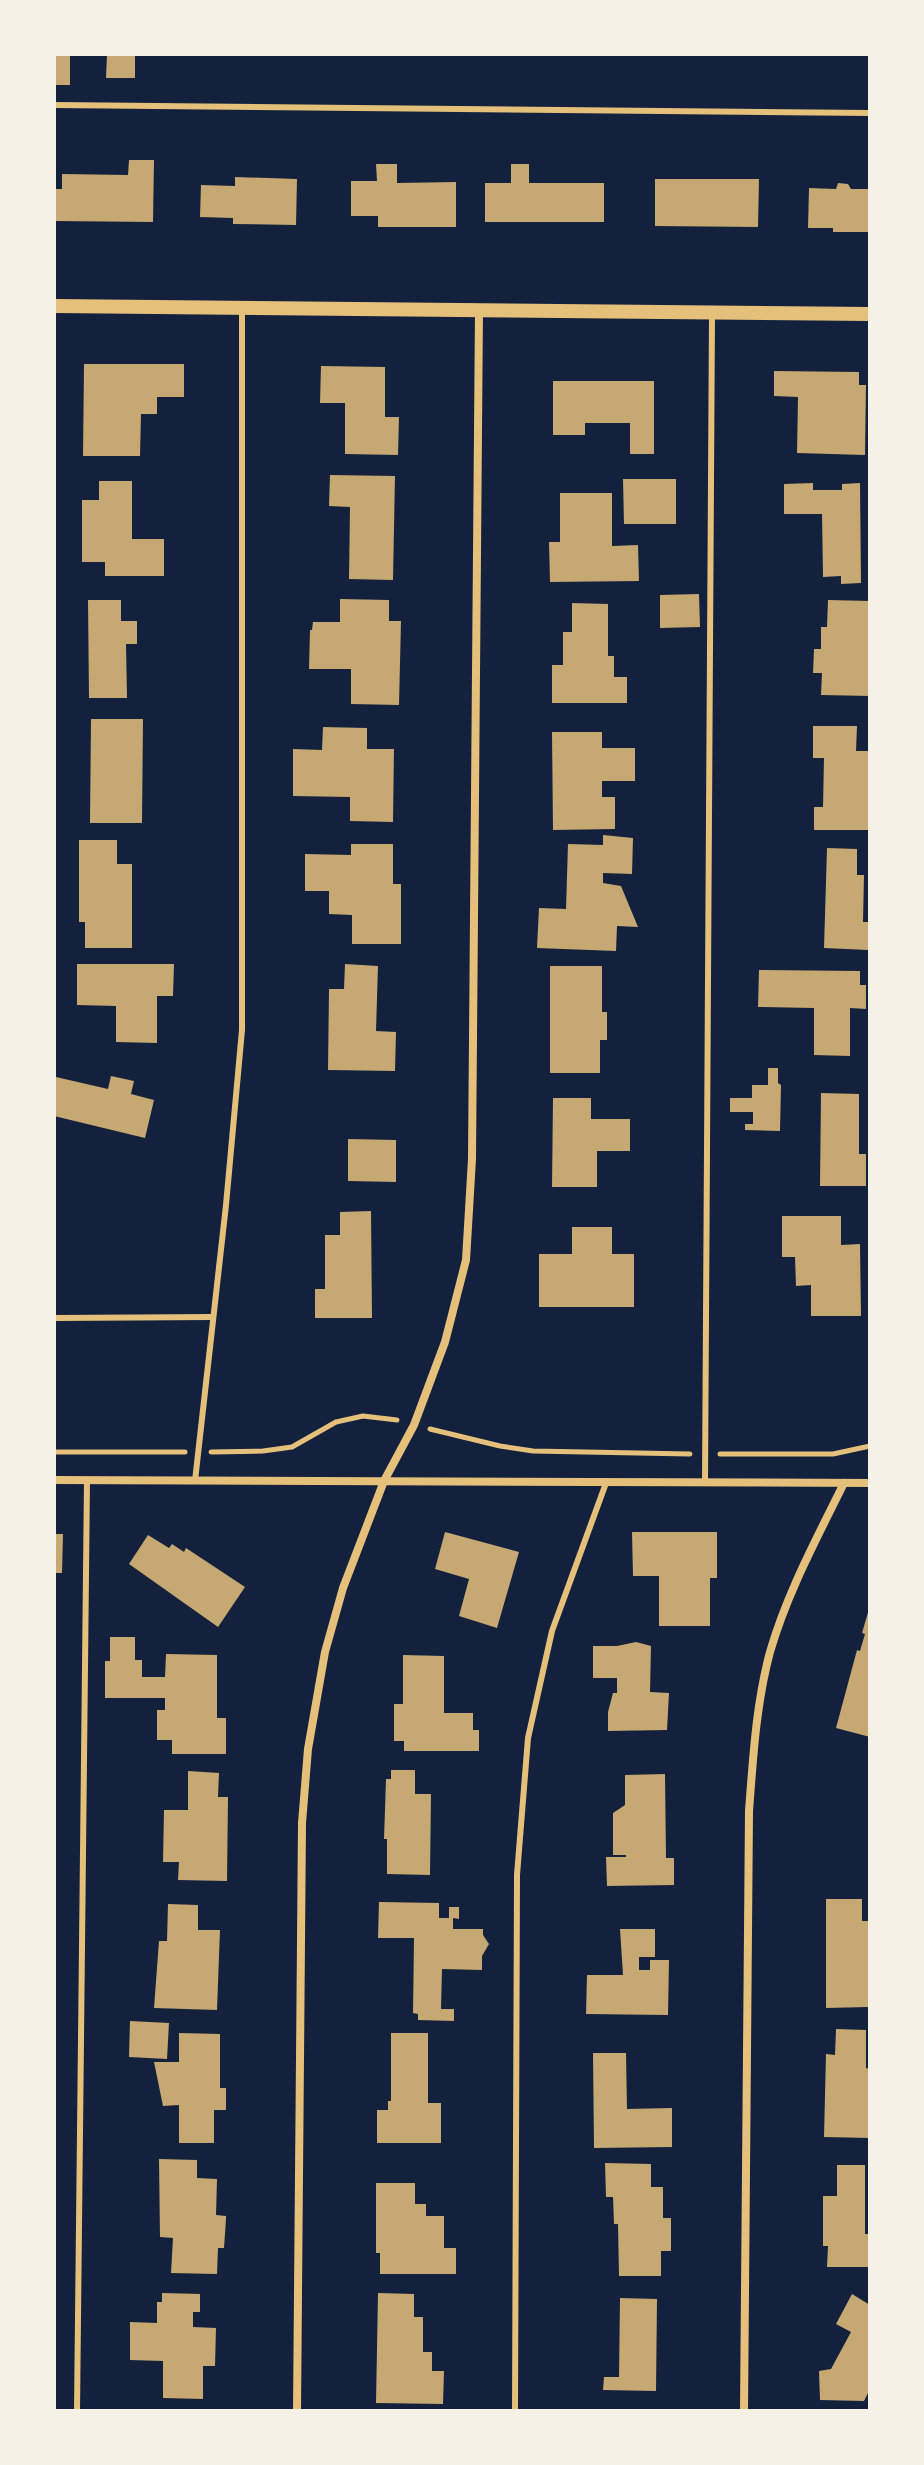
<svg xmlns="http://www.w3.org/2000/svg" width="924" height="2465" font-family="Raleway,sans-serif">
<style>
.building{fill:#c6a872}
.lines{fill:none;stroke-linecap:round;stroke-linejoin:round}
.path{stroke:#e5c07b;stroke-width:5}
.service{stroke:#e5c07b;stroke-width:6}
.minor{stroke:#e5c07b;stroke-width:8}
.tertiary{stroke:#e5c07b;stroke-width:14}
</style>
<rect width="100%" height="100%" fill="#14213d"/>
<g class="building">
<rect x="54" y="54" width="16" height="31"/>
<path d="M107 54H135V78H106Z"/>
<path d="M129 160H154L153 222 54 221V189H62V174L128 175Z"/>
<path d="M376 164H397V183L456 182V227H378V216H351V181H377Z"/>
<path d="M511 164H529V183H604V222H485V183H511Z"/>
<path d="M235 177 297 179 296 225 233 224V218L200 217 201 185 235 186Z"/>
<path d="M655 179H759L758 227 655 226Z"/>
<path d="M838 183 848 184 851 189H870V232H833V228H808L809 188 836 189Z"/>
<path d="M84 364H184V397H157V414H141L140 456H83Z"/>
<path d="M321 366 385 367V417H399L398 455 345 454V403H320Z"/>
<path d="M774 371 859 372V385H866L865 455 797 453 798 397 774 396Z"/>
<path d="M553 381H654V454H630V423H585V435H553Z"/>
<path d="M330 475 395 476 393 580 349 579 350 507 329 506Z"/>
<path d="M623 479H676V524H624Z"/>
<path d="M99 481H132V539H164V576H105V562H82V500H99Z"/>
<path d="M813 483V490H842V484L860 483 861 583 841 584V576L823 577 822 514H784V484Z"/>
<path d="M560 493H612V546L638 545 639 581 550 582 549 542H560Z"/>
<path d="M699 594 700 627 660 628V595Z"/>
<path d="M340 599 389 600V621H401L399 705 351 704V669H309L310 630H312L313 622H340Z"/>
<path d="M88 600H121V621H137V644H126L127 698H89Z"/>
<path d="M828 600 870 601V696L821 695 822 673H813L814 649H821V627H827Z"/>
<path d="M572 603 608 604V656H614V677H627V703H552V665H563V632H572Z"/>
<path d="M91 719H143L142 823H90Z"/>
<path d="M813 726H857L856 751H870V830H814V807H823L824 758H813Z"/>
<path d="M323 727 367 728V749H394L393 822 350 821V797L293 796V749L322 750Z"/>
<path d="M552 732H602V748H635V781H602V797H615V829L553 830Z"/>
<path d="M603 835 633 838 632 874 603 873V883L621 886 638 927 617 926 616 951 537 948 539 908 566 909 568 844 603 845Z"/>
<path d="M79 840H117V864H132V948H85V922H79Z"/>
<path d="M351 844H393V884H401V944H352V915L329 914V891H305V854L351 855Z"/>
<path d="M827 848 857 849V875H864L863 922H869L868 950 824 948Z"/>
<path d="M77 964H174L173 996H157V1043L116 1042V1006L77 1005Z"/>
<path d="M345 964 378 966 376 1031 396 1032 395 1071 328 1070 329 989H344Z"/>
<path d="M550 966H602V1012H607V1040H600V1073H550Z"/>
<path d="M759 970 860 971V985H866V1009L850 1008V1056L814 1055V1008L758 1007Z"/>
<path d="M768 1068H778V1083L781 1085 780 1131 745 1130V1124H753V1112H730V1098H752V1085H768Z"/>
<path d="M111 1076 134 1081 131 1094 154 1100 145 1138 54 1116 56 1077 108 1089Z"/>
<path d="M821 1093 859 1094V1154H866V1186H820Z"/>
<path d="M553 1098H591V1119H630V1151H597V1187H552Z"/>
<path d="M348 1139 396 1140V1182L348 1181Z"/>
<path d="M371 1211 372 1318H315V1289H325V1235H340V1212Z"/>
<path d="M782 1216H841V1245L860 1244 861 1316H811V1285L796 1286 795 1257H782Z"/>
<path d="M572 1227H612V1254H634V1307H539V1254H572Z"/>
<path d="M445 1532 519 1552 497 1628 459 1616 469 1579 435 1569Z"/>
<path d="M632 1532H717V1578H710V1626H659V1576H633Z"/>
<path d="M54 1534H63L62 1573H54Z"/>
<path d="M148 1535 169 1548 172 1544 184 1552 186 1548 245 1587 218 1627 129 1564Z"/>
<path d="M869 1609H870V1737L836 1728 857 1650 860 1651 865 1634 862 1633Z"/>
<path d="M110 1637H135V1660H142V1677H165L166 1654 217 1655V1718H226V1754H172V1740H157V1710H165V1698H105V1661H110Z"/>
<path d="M636 1642 651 1646 650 1692 669 1693 667 1730 608 1731V1712L613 1693H617V1678H593V1646H617Z"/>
<path d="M403 1655 444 1656V1713H473V1730H479V1751H404V1741H394V1704H403Z"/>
<path d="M391 1770H415V1794H431L430 1875 387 1874V1839H384L386 1779H391Z"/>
<path d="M188 1771 219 1773 218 1797H228L227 1881 178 1880 179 1862H163L164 1810H188Z"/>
<path d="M665 1774 666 1858H674V1885L607 1886 606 1857H626V1855H613V1813L625 1805V1775Z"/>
<path d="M826 1899H862V1921H869L870 1934 868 2007 826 2008Z"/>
<path d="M379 1902 439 1903V1918H449V1907H459V1919L453 1918V1929H483V1935L489 1944 482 1956V1970L442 1969 441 2009H454V2021L418 2020V2014L413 2013 414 1938H378Z"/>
<path d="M168 1904 198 1905V1930H220L217 2010 154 2008 159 1941H167Z"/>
<path d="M620 1929H655V1957H639V1970H650V1960H669L668 2015 586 2014 587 1975H623Z"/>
<path d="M130 2021 169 2023 167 2059 129 2057Z"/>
<path d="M836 2029 866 2030V2068L870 2069V2138L824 2137 826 2054 835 2055Z"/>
<path d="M179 2033 220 2034V2088H226V2110H214V2143H179V2105L163 2106 154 2062H179Z"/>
<path d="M391 2033H428V2103H441V2143H377V2110H388V2101H391Z"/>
<path d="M593 2053H626L627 2109 672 2108V2147L594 2148Z"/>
<path d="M159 2159 197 2160V2178L217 2179 216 2215 226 2216V2219L224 2248H218L217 2274 171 2273 173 2238 160 2237Z"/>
<path d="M605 2163 651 2164V2187H663V2218H671V2251H661V2276H619L618 2224H614L613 2197H606Z"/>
<path d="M837 2165H865V2234H870V2267H827L828 2246H823V2196H837Z"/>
<path d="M376 2183H415V2204H426V2216H444V2248H456V2274H380V2253H376Z"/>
<path d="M162 2293 200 2294V2312H193V2327L216 2328 215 2366H203V2399L163 2398V2361L130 2360V2322L157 2323V2302H162Z"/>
<path d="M378 2293 414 2294V2317H423V2352H432V2371H444L443 2404 376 2403Z"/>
<path d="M852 2294 870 2305V2389L864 2401 820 2400 819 2371 831 2369 851 2332 836 2324Z"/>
<path d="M620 2298 657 2299 656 2391 603 2390 604 2377H619Z"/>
</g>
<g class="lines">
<g class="path">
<path d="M430 1429 500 1446 533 1451 690 1454"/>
<path d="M54 1452H185"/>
<path d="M211 1452 263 1451 292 1447 336 1422 363 1416 397 1420"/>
<path d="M720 1454H833L870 1446"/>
</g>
<g class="service">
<path d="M54 105 870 113"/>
<path d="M54 1318 212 1317"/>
<path d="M195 1481 226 1205 242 1030V308"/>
<path d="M705 1483 712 314"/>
<path d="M77 2411 87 1480"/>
<path d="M515 2411 517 1875 528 1738 552 1631 606 1483"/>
</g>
<g class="minor">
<path d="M54 1480 870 1483"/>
<path d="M297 2411 302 1823 308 1749 325 1652 343 1588 384 1481 414 1425 445 1342 466 1260 472 1159 479 310"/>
<path d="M744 2411 749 1811C753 1759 756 1704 770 1652 787 1593 817 1538 844 1483"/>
</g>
<path class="tertiary" d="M54 306 870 314"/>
</g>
<rect width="924" height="2465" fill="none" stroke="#f6f1e7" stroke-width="112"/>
</svg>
